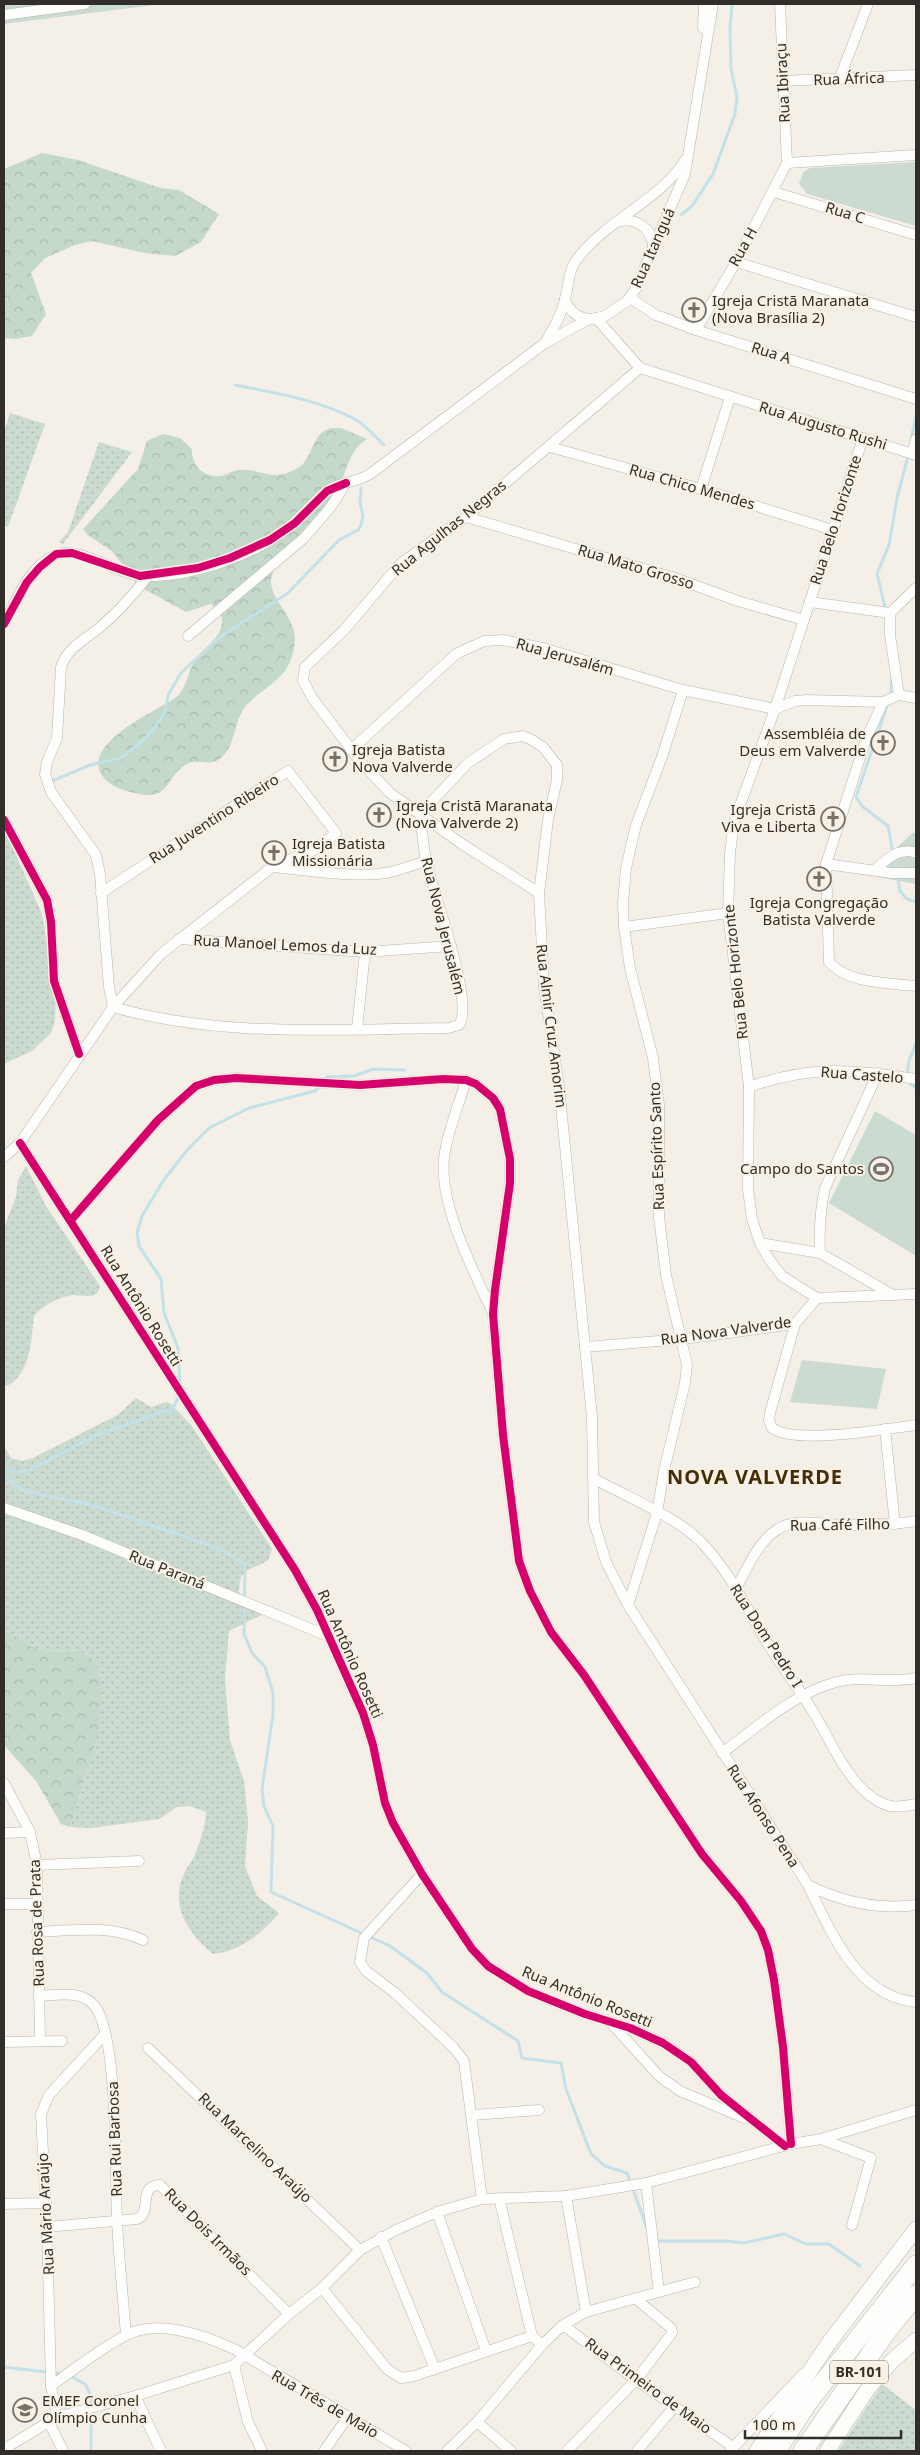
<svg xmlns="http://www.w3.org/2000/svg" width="920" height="2455" font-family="'Noto Sans',sans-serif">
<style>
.grass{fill:url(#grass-dots)}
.forest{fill:url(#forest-crowns)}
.park{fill:#ccdbcf}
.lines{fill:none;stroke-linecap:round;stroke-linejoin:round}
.stream{stroke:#c2e1e9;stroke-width:3}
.street-casing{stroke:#b8b5af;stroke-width:11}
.secondary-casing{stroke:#b8b5af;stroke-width:16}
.highway-casing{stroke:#b8b5af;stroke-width:20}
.street{stroke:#fdfdfc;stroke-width:10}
.secondary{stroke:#fdfdfc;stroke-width:15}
.highway{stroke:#fdfdfc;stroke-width:19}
.cycleway-casing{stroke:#f8f1e4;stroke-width:11}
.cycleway{stroke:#d6006c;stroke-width:8}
.labels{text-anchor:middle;stroke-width:4;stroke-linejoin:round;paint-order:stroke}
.shield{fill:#f8f1e4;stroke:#6d6861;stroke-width:1}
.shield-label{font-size:14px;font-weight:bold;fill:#312e29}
.street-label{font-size:15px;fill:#312e29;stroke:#f8f1e4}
.poi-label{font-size:15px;fill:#312e29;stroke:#f8f1e4;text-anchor:start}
.district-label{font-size:20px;font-weight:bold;letter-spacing:1px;fill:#442d08;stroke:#f8f1e4}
</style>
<defs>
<pattern id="grass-dots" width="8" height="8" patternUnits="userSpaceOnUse" patternTransform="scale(1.25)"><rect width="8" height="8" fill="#ccdbcf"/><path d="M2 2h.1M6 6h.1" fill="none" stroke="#b0bcb2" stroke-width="1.8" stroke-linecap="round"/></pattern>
<pattern id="forest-crowns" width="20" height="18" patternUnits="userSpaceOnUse" patternTransform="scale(1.25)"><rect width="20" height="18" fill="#c4d9ca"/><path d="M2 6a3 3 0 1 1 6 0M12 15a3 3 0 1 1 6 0" fill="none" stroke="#a9bbae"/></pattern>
</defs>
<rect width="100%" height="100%" fill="#f4f0e8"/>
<g class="grass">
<path d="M10 413 45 424 8 527 4 525V432Z"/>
<path d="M99 442 132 452 63 544 59 542 68 532Z"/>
<path d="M4 828 42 914 56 996 55 1021 51 1033 32 1051 4 1064Z"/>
<path d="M26 1166 46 1206 100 1286C99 1289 98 1294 94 1295 88 1297 79 1295 73 1295 59 1297 43 1305 34 1316 31 1339 31 1378 4 1387V1227L16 1197 18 1180Z"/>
<path d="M136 1398 151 1407 167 1402 171 1404 192 1426 272 1549 268 1560C250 1573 240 1564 239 1592L249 1602 266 1613 229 1631 225 1679 230 1740 244 1781 248 1822 245 1866 257 1896 279 1913C263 1933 239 1952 213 1954 189 1934 169 1906 184 1874 186 1868 191 1863 194 1857 199 1844 206 1826 206 1812L190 1806 177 1807 159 1819 91 1828 70 1827 97 1739 78 1650C40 1655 35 1650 4 1629V1446L11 1458 22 1461 33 1458 119 1414Z"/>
<path d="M882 2384 916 2410V2451H838Z"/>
</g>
<g class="forest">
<path d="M42 153 78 160 160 188 179 190 219 214 201 242 175 256 145 253 92 241 75 245 45 258 31 273 46 314 32 336 15 339 4 338V169Z"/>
<path d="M331 428H341L367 439C345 452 345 485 330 504 316 522 272 559 271 581 271 601 296 618 295 640 292 681 266 683 245 707 233 722 236 746 221 758 211 767 200 759 189 763 165 774 172 803 135 793 126 791 114 788 107 781 72 749 152 713 172 700 188 691 187 671 196 658 205 647 221 638 222 622 223 614 216 609 211 604L186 612 138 586 113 552 88 535 83 529 138 469 147 441 163 434 180 438 192 449C191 465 203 478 220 476 227 475 232 471 238 470 260 467 270 484 298 468 313 459 311 433 331 428Z"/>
<path d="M4 1629C35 1650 40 1655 79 1650L97 1663 102 1697 97 1739 70 1827 61 1824 36 1781 4 1745Z"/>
</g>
<g class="park">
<path d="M4 4H154V5L4 24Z"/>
<path d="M916 162V226L807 194 799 184 803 172 810 168Z"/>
<path d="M914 832 916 835V884L866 875Z"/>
<path d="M875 1111 916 1135V1256L829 1203Z"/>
<path d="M802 1360 886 1369 877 1409 790 1402Z"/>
</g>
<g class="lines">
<g class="stream">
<path d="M681 215 692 206 713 174 735 114 737 97 731 69 730 29 732 4"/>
<path d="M235 385C276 393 321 400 358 421 367 427 376 437 384 445"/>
<path d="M911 440 916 416"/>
<path d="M885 607 877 574 889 545 897 498 908 456"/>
<path d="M891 692 892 678"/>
<path d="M888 703 856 797 862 806 888 826 900 891 907 899 916 902"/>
<path d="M52 781 90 765 121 758 146 738 165 713 168 695 181 673 220 637 288 593 339 540 358 530 361 525 363 515 360 503 361 488"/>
<path d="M4 1020 5 1021"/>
<path d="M907 1075 909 1061 916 1043"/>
<path d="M324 1081 327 1077 354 1076 373 1069 405 1070"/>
<path d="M907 1081 916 1088"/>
<path d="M180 1387 178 1348 164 1313 161 1279 139 1246 137 1233 142 1216 163 1181 188 1149 209 1128 249 1108 315 1091 320 1086"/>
<path d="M4 1467 13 1472H26L97 1435 165 1411 171 1412 179 1396"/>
<path d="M4 1476 24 1491 96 1506 217 1548 230 1554 245 1564 244 1634 252 1653 265 1667 273 1693V1715L262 1789 264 1806 273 1826 271 1892 390 1946 427 1973 442 1992 518 2041 522 2058 561 2063 566 2089 591 2154 605 2166 627 2173 647 2228"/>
<path d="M654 2241H727L744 2243 784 2234 806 2244H829L860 2266"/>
<path d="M4 2367 63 2374"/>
<path d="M69 2375 86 2385 91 2397V2451"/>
</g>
<g class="street-casing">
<g id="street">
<path d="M4 15 85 4"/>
<path d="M703 28 704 4"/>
<path d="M839 80 868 4"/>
<path d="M783 81 916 75"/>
<path d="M787 163 916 155"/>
<path d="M774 192 916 235"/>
<path d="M617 222C636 216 653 229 653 248"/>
<path d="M736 262 916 317"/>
<path d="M630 298 656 315 696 330 916 399"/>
<path d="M565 299C569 311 577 318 590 319"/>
<path d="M596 318 640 368"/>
<path d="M696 330 736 262 787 163 780 4"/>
<path d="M546 341C554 328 562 314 565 299 569 285 568 271 577 259 605 221 663 198 685 160"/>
<path d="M863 438 775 709 734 822 730 853 728 913 749 1087 748 1189 752 1219 760 1243 769 1259 782 1276 817 1298 916 1294"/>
<path d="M550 447 701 489 833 530"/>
<path d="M912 454 916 439"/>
<path d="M701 489 730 397"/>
<path d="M466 517 672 577 738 601 804 620"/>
<path d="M148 576C134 594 116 614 99 628 83 641 68 647 61 667L57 738 47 762 45 774 51 792 96 855 100 874 109 987 113 1007C220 1038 337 1029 448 1028L459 1025C475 1002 432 891 426 860 423 845 422 830 420 814"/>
<path d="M810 602 890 613"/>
<path d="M4 624C16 601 29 566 55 555 78 544 119 576 145 576 188 577 250 557 284 531 300 519 312 502 328 490 341 481 357 483 370 474L545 343 587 320 605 316 627 301 635 290 685 174 713 4"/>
<path d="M188 636 304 538 330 508 346 483"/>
<path d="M899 695 890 635V613L916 588"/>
<path d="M883 702 866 739 826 864 829 962C848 984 890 983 916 986"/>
<path d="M351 750 456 654 484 641 503 640 543 648 683 690 775 709 795 701 806 700 883 702 899 695 916 698"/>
<path d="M420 814 468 763 504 739 523 736 532 740 543 747 557 765V780L548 820 539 893 544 987 559 1086 592 1417 594 1522 606 1562 628 1605 808 1885C831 1932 857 1997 916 2002"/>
<path d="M4 820 47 900 51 922 54 981 79 1054"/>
<path d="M826 864 891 873H916"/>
<path d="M273 867C306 870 353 878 385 873 399 871 413 865 426 861"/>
<path d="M874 870C887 860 899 846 916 853"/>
<path d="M539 893 462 844 390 793 360 761 313 699 303 681 305 667 345 629 400 564 466 517 640 368 916 455"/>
<path d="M624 927 728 913"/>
<path d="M179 939 365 952 451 946"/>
<path d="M357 1029 365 952"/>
<path d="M878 1073 825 1188C820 1210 819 1231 820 1253L893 1295"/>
<path d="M466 1080C459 1105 447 1132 444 1158 439 1205 473 1270 493 1313"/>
<path d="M749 1087C811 1065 852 1069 916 1079"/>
<path d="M20 1143 295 1570 317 1610 363 1713 373 1745 385 1803 393 1823 422 1874 472 1949 488 1966 528 1991 585 2014 630 2028 663 2043 691 2062 721 2095 785 2146"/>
<path d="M4 1157 20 1143 113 1007 161 954 272 867 314 850 336 833 288 771 101 893"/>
<path d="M71 1220 158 1120 196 1086 214 1080 236 1078 360 1085 443 1079 466 1080 476 1084 493 1098 500 1109 510 1159V1183L495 1290 493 1314 503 1435 519 1561 530 1591 551 1632 584 1675 702 1854 741 1901 761 1931 768 1950 774 1980 783 2047 791 2144"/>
<path d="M760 1243 820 1253"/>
<path d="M817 1298 795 1324 770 1413 769 1420 772 1428C795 1445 886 1429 916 1425"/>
<path d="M585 1347 683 1339 795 1324"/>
<path d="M885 1429 895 1524"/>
<path d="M593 1478C623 1495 678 1518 700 1541 730 1571 747 1610 769 1646 783 1669 801 1691 815 1715 832 1743 848 1783 876 1800 890 1809 901 1807 916 1804"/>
<path d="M4 1508 82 1535 328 1636"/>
<path d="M736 1589C746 1570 757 1544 775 1531 795 1516 823 1525 847 1525 870 1525 893 1525 916 1521"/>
<path d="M628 1605 657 1513 664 1471 685 1383 687 1365 666 1275 659 1217V1105L653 1058 630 968 624 927 623 903 626 868 636 825 662 757 683 690"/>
<path d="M722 1753C757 1727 793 1694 836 1682 861 1675 888 1684 916 1678"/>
<path d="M4 1783 30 1832 37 1865 40 2041"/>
<path d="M4 1833 30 1832"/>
<path d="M37 1865 139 1861"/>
<path d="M422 1874 364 1938 360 1962 366 1971 395 1993 453 2047 464 2061 482 2199"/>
<path d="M808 1885C842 1902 878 1910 916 1905"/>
<path d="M4 1904H37"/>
<path d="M37 1932C72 1930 111 1925 143 1940"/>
<path d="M39 1996C57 1995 79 1990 93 2004 119 2030 115 2179 117 2221 119 2259 123 2297 126 2335"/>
<path d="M612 2024 659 2076 680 2091 744 2118"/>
<path d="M4 2042 62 2041"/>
<path d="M148 2048 360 2250"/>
<path d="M472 2115 539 2110"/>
<path d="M821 2139 871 2158 852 2225"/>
<path d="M646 2183 659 2292"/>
<path d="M566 2196 586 2312"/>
<path d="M499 2198 532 2336"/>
<path d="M4 2204 46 2203"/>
<path d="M437 2212 486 2351"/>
<path d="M47 2227 137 2219C153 2213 137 2185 160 2185L289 2314"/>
<path d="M381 2237 435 2369"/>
<path d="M322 2288 387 2369 401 2378 414 2376 532 2336 542 2345 563 2325 586 2312 695 2282"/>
<path d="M563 2325 636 2380 733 2447"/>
<path d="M234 2365 248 2422 262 2451"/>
<path d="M51 2386C75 2369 99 2349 125 2336 157 2318 206 2336 236 2350L406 2451"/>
<path d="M135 2396 161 2451"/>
<path d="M57 2417 51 2386 47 2227 41 2114 49 2095 105 2034"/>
<path d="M49 2422 63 2451"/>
<path d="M477 2422 511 2451"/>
<path d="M4 2449 57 2417 135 2396 234 2365 289 2314 322 2288 360 2250 396 2230 437 2212 482 2199 566 2196 646 2183 791 2144 821 2139 916 2110"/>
<path d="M324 2451 347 2418"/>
<path d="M447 2451 477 2422 542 2345"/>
<path d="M567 2451 636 2380 672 2333 671 2328 636 2299"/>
<path d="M637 2451 674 2407"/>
<path d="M730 2451 803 2374"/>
</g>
</g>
<g class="secondary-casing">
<g id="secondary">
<path d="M757 2451 828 2344 916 2229"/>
<path d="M827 2451 869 2387 892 2361 916 2340"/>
</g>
</g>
<g class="highway-casing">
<g id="highway">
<path d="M776 2451 811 2398 916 2265"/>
<path d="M803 2451 886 2332 916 2295"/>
</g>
</g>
<use href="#street" class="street"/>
<use href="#secondary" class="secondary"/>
<use href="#highway" class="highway"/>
<g class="cycleway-casing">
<g id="cycleway">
<path d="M4 624 27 582 40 567 56 554 72 553 140 576 198 568 230 558 270 540 295 523 327 491 346 483"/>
<path d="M4 820 47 900 51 922 54 981 79 1054"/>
<path d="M20 1143 295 1570 317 1610 363 1713 373 1745 385 1803 393 1823 422 1874 472 1949 488 1966 528 1991 585 2014 630 2028 663 2043 691 2062 721 2095 785 2146"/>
<path d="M71 1220 158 1120 196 1086 214 1080 236 1078 360 1085 443 1079 466 1080 476 1084 493 1098 500 1109 510 1159V1183L495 1290 493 1314 503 1435 519 1561 530 1591 551 1632 584 1675 702 1854 741 1901 761 1931 768 1950 774 1980 783 2047 791 2144"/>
</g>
</g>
<use href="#cycleway" class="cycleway"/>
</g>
<defs>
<g id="church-ring" transform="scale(1.25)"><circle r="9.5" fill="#f8f1e4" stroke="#75726c" stroke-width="1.5"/><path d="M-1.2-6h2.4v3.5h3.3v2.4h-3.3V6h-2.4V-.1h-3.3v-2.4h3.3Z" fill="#75726c"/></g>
<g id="stadium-ring" transform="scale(1.25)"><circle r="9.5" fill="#f8f1e4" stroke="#75726c" stroke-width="1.5"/><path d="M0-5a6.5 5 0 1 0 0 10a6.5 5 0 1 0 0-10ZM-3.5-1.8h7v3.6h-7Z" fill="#75726c"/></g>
<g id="school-ring" transform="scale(1.25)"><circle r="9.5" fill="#f8f1e4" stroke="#75726c" stroke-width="1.5"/><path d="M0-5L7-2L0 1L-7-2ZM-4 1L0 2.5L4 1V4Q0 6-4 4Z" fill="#75726c"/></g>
</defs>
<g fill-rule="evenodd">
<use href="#church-ring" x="694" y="310"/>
<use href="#church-ring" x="883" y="743"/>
<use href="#church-ring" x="335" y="759"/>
<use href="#church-ring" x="379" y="815"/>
<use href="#church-ring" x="833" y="819"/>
<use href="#church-ring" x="274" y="853"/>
<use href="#church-ring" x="819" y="879"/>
<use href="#stadium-ring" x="881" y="1169"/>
<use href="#school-ring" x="25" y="2410"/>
</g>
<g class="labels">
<rect class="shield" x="830" y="2360.5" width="58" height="23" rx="4"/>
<g class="shield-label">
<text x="859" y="2377">BR-101</text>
</g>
<g class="street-label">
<text transform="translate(849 79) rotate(-2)" y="5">Rua África</text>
<text transform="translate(783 83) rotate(-93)" y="5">Rua Ibiraçu</text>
<text transform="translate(845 213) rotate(17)" y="5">Rua C</text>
<text transform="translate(743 247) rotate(-61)" y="5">Rua H</text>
<text transform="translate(653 248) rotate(-66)" y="5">Rua Itanguá</text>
<text transform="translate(771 353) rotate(17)" y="5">Rua A</text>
<text transform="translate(823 426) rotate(17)" y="5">Rua Augusto Rushi</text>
<text transform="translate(692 487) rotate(16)" y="5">Rua Chico Mendes</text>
<text transform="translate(836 520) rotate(-72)" y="5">Rua Belo Horizonte</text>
<text transform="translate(449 528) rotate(-39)" y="5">Rua Agulhas Negras</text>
<text transform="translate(636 567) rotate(17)" y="5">Rua Mato Grosso</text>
<text transform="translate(565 657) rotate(16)" y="5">Rua Jerusalém</text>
<text transform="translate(214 819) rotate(-33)" y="5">Rua Juventino Ribeiro</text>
<text transform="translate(443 926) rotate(76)" y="5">Rua Nova Jerusalém</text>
<text transform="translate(285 945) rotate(3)" y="5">Rua Manoel Lemos da Luz</text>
<text transform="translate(736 972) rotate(-96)" y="5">Rua Belo Horizonte</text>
<text transform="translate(551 1026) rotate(83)" y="5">Rua Almir Cruz Amorim</text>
<text transform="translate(862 1075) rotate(4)" y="5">Rua Castelo</text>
<text transform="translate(657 1146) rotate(-92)" y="5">Rua Espírito Santo</text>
<text transform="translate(141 1306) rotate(58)" y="5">Rua Antônio Rosetti</text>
<text transform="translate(726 1331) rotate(-8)" y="5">Rua Nova Valverde</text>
<text transform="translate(840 1525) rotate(-1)" y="5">Rua Café Filho</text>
<text transform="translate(167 1570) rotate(22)" y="5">Rua Paraná</text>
<text transform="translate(766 1636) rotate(57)" y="5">Rua Dom Pedro I</text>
<text transform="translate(350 1654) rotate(66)" y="5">Rua Antônio Rosetti</text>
<text transform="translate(763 1816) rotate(57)" y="5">Rua Afonso Pena</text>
<text transform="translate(37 1923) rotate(-92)" y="5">Rua Rosa de Prata</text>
<text transform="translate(587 1997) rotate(22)" y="5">Rua Antônio Rosetti</text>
<text transform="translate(115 2139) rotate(-92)" y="5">Rua Rui Barbosa</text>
<text transform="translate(255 2148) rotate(44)" y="5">Rua Marcelino Araújo</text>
<text transform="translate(46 2214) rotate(-93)" y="5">Rua Mário Araújo</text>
<text transform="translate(208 2232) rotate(45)" y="5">Rua Dois Irmãos</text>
<text transform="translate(648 2386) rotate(36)" y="5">Rua Primeiro de Maio</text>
<text transform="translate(325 2404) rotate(30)" y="5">Rua Três de Maio</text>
</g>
<g class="poi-label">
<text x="712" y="306">Igreja Cristã Maranata<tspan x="712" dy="17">(Nova Brasília 2)</tspan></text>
<text x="866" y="739" text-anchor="end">Assembléia de<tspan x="866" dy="17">Deus em Valverde</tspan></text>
<text x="352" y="755">Igreja Batista<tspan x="352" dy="17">Nova Valverde</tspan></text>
<text x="396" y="811">Igreja Cristã Maranata<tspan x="396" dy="17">(Nova Valverde 2)</tspan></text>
<text x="816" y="815" text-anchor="end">Igreja Cristã<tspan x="816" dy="17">Viva e Liberta</tspan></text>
<text x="292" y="849">Igreja Batista<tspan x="292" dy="17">Missionária</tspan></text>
<text x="819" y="908" text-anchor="middle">Igreja Congregação<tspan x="819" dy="17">Batista Valverde</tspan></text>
<text x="864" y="1174" text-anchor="end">Campo do Santos</text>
<text x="42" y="2406">EMEF Coronel<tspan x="42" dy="17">Olímpio Cunha</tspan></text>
</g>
<g class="district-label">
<text x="755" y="1484">NOVA VALVERDE</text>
</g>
</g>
<rect width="920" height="2455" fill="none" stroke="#312e29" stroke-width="10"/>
<path d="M745 2430v8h156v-8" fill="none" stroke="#312e29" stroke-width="2.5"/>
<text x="752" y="2430" font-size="15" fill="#312e29" stroke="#f8f1e4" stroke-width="4" paint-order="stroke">100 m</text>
</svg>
